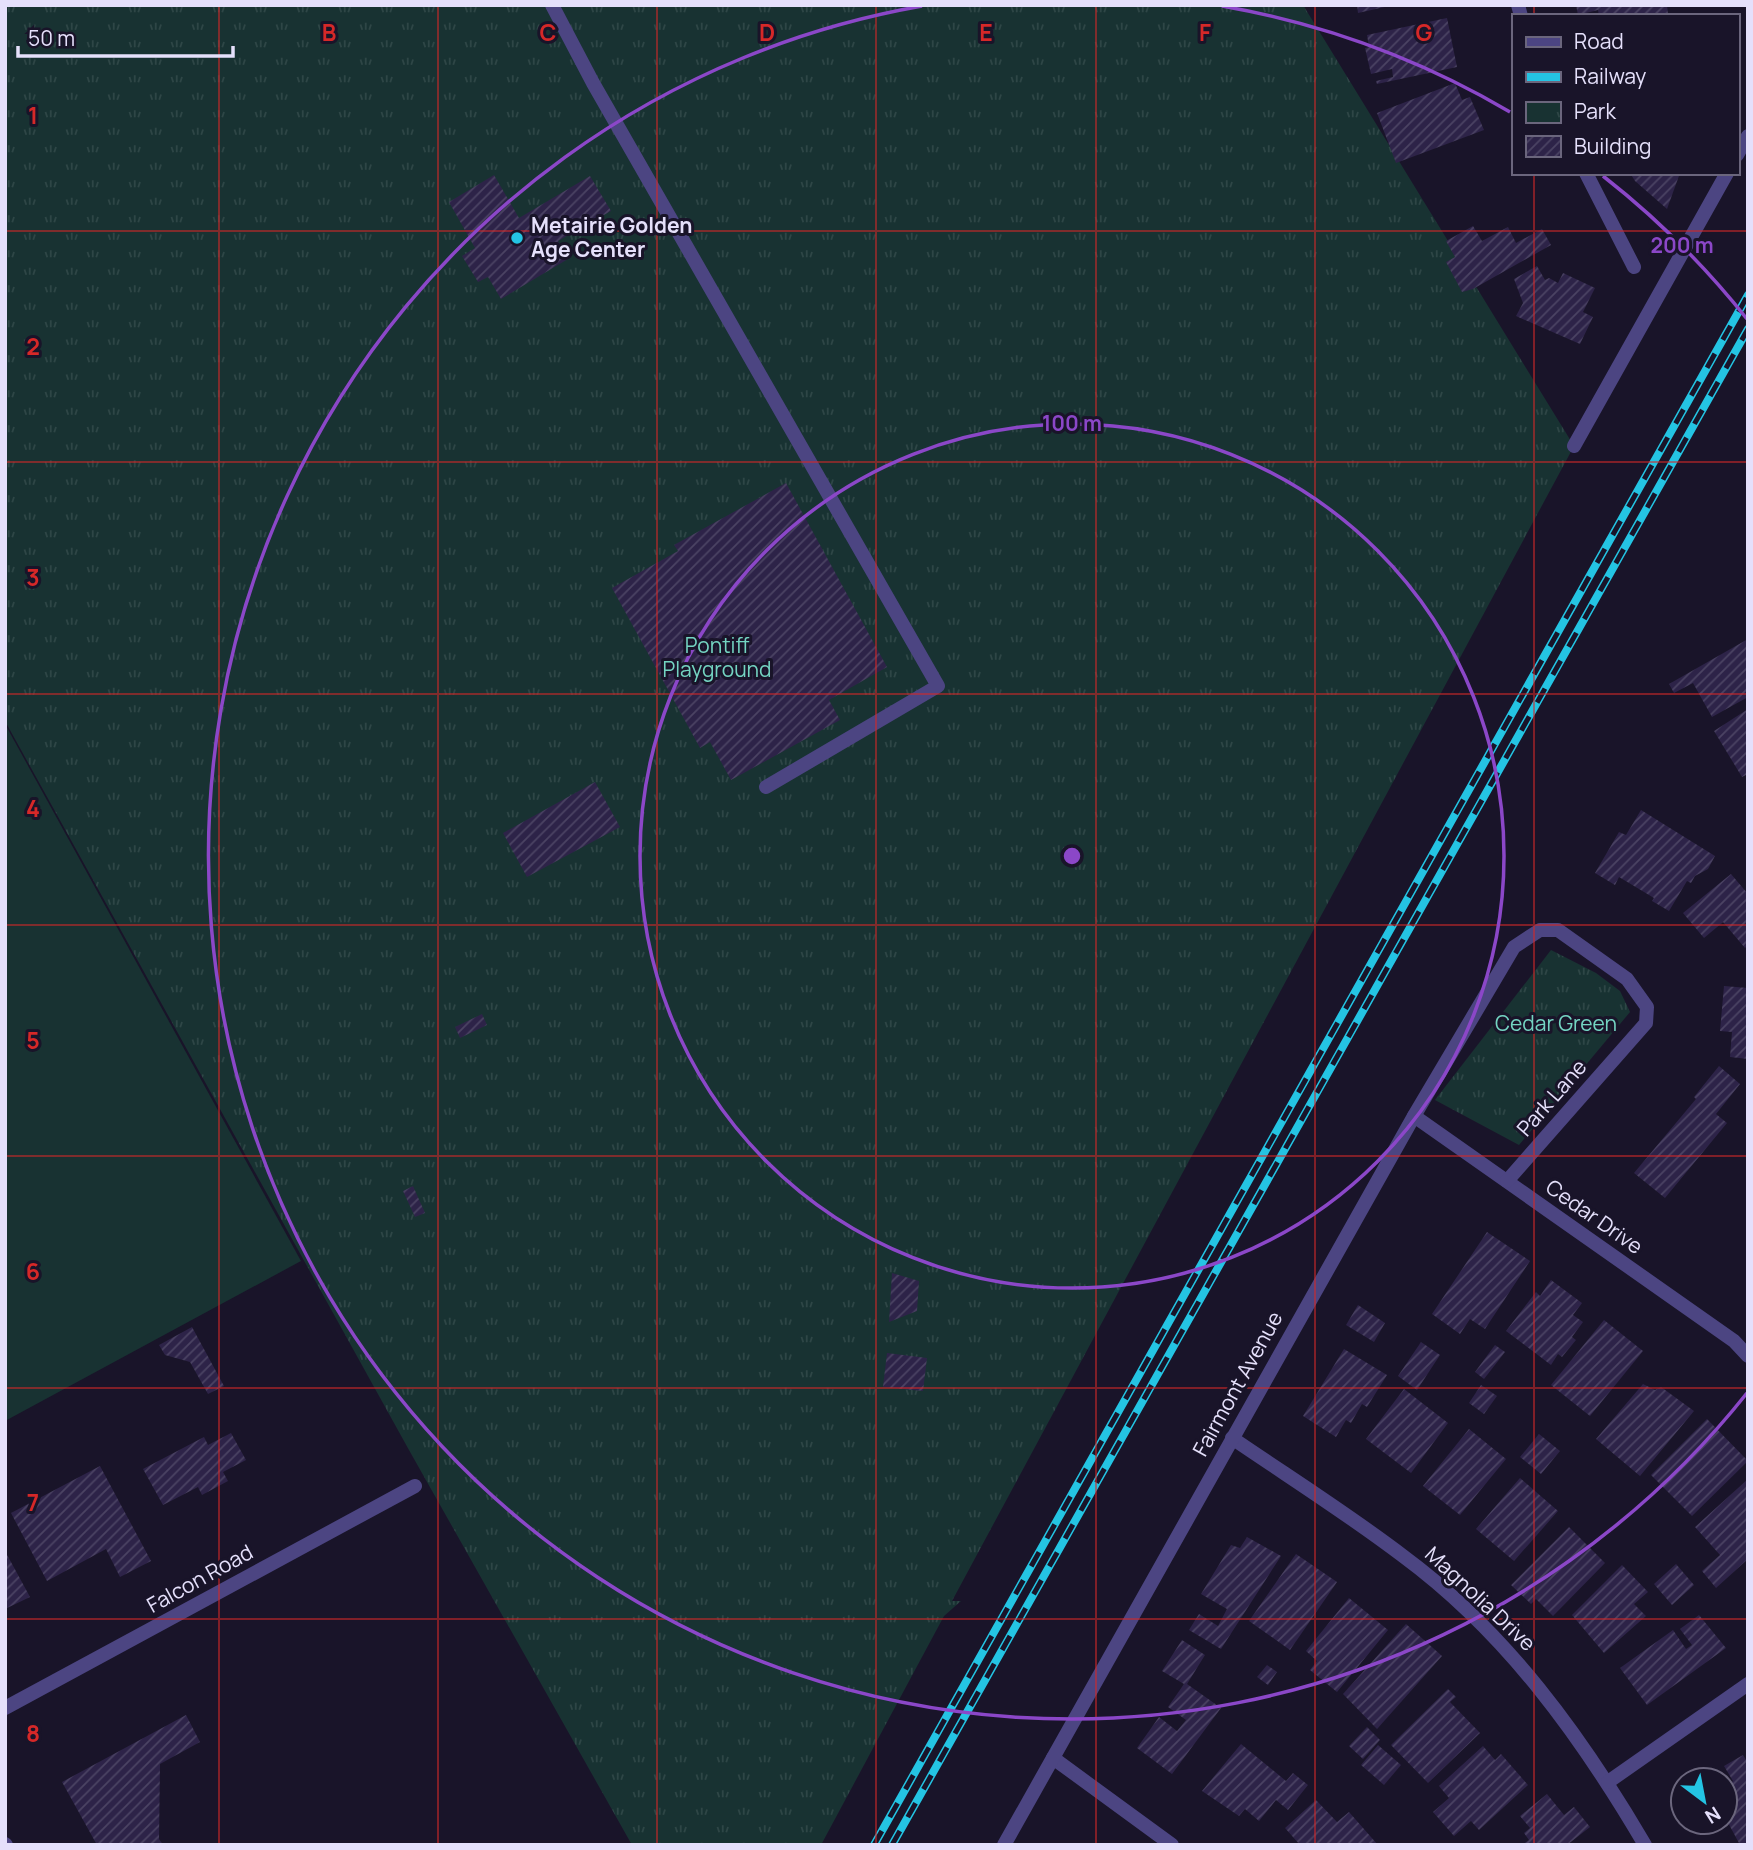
<svg xmlns="http://www.w3.org/2000/svg" width="1753" height="1850" font-family="Manrope,sans-serif">
<style>
.grass{fill:#183232}
.park{fill:url(#park-tufts)}
.building{fill:url(#building-hatch)}
.lines{fill:none;stroke-linecap:round;stroke-linejoin:round}
.lane{stroke:#4c4582;stroke-width:14}
.street{stroke:#4c4582;stroke-width:14}
.rail-casing{stroke:#24c4e3;stroke-width:8}
.rail{stroke:#191429;stroke-width:5;stroke-dasharray:16;stroke-linecap:butt}
.grid{fill:none;stroke:#d62828;stroke-width:2;stroke-opacity:0.55}
.ring{fill:none;stroke:#8b47c8;stroke-width:3.5}
.poi-dot{fill:#24c4e3;stroke:#191429;stroke-width:2.5}
.labels{text-anchor:middle;stroke-width:6;stroke-linejoin:round;paint-order:stroke}
.poi-label{font-size:21px;font-weight:bold;fill:#e5e0fb;stroke:#191429;text-anchor:start}
.park-label{font-size:21px;fill:#74d4c2;stroke:#191429}
.street-label{font-size:21px;fill:#e5e0fb;stroke:#191429}
.grid-label{font-size:23px;text-anchor:middle;font-weight:bold;fill:#d62828;stroke:#191429;stroke-width:6;stroke-linejoin:round;paint-order:stroke}
.centre{fill:#8b47c8;stroke:#191429;stroke-width:3.5}
.ring-label{font-size:21px;text-anchor:middle;font-weight:bold;fill:#8b47c8;stroke:#191429;stroke-width:6;stroke-linejoin:round;paint-order:stroke}
</style>
<defs>
<pattern id="park-tufts" width="24" height="20" patternUnits="userSpaceOnUse" patternTransform="scale(1.75)"><rect width="24" height="20" fill="#183232"/><path d="M3 7l-1-3M5 7V3M7 7l1-3M15 17l-1-3M17 17v-4M19 17l1-3" fill="none" stroke="#2e4646"/></pattern>
<pattern id="building-hatch" width="6" height="6" patternUnits="userSpaceOnUse" patternTransform="scale(1.75)"><rect width="6" height="6" fill="#2d2348"/><path d="M-1 1l2-2M0 6l6-6M5 7l2-2" fill="none" stroke="#4b4363"/></pattern>
</defs>
<rect width="100%" height="100%" fill="#191429"/>
<path class="grass" d="M5 724 301 1261 5 1421Z"/>
<g class="park">
<path d="M5 5H1303L1574 446 952 1601H961L944 1616 821 1845H632L409 1450 5 721Z"/>
<path d="M1551 950 1596 973 1620 991 1630 1012 1519 1145 1435 1100Z"/>
</g>
<g class="building">
<path d="M1357 5H1389V6L1358 13Z"/>
<path d="M1576 5H1667L1668 14 1599 16 1598 10 1578 15Z"/>
<path d="M1447 18 1457 67 1377 84 1376 81 1393 77 1392 69 1371 74 1365 48 1369 47 1367 35Z"/>
<path d="M1455 83 1462 100 1470 97 1484 130 1396 163 1377 113Z"/>
<path d="M1630 173H1680L1667 209 1635 181Z"/>
<path d="M494 175 519 218 590 176 611 211 558 241 568 259 501 299 488 277 478 282 462 256 475 248 449 202Z"/>
<path d="M1473 226 1482 241 1508 227 1516 243 1542 229 1551 245 1473 289 1462 292 1446 262 1455 257 1446 241Z"/>
<path d="M1537 266 1545 280 1549 278 1558 283 1563 273 1595 288 1583 312 1593 317 1580 344 1516 316 1523 303 1514 279Z"/>
<path d="M786 483 887 667 829 700 840 720 731 780 710 742 700 748 612 588 678 551 674 545Z"/>
<path d="M1748 639V697L1712 717 1693 683 1674 693 1669 684Z"/>
<path d="M1748 709V774L1742 777 1714 731Z"/>
<path d="M595 782 620 827 527 877 503 833Z"/>
<path d="M1641 810 1715 856 1708 869 1695 876 1691 883 1687 881 1669 911 1652 901 1654 898 1619 877 1615 885 1595 873 1619 832 1626 835Z"/>
<path d="M1731 874 1748 894V945L1745 948 1723 922 1704 938 1683 913Z"/>
<path d="M1724 986 1748 988V1059L1730 1057 1732 1032 1720 1031Z"/>
<path d="M482 1014 487 1025 460 1038 455 1027Z"/>
<path d="M1719 1066 1740 1084 1716 1114 1727 1123 1665 1198 1634 1173 1696 1099 1694 1097Z"/>
<path d="M413 1186 425 1213 415 1217 403 1191Z"/>
<path d="M1487 1232 1530 1261 1485 1329 1470 1319 1460 1334 1432 1314Z"/>
<path d="M892 1273 919 1281 917 1311 889 1322Z"/>
<path d="M1551 1280 1582 1303 1573 1315 1583 1322 1572 1337 1576 1340 1562 1357 1558 1354 1551 1365 1506 1331 1536 1292 1540 1296Z"/>
<path d="M1358 1305 1385 1323 1374 1342 1346 1325Z"/>
<path d="M1604 1320 1643 1351 1590 1416 1551 1385Z"/>
<path d="M192 1327 224 1386 208 1394 190 1362 165 1355 159 1345Z"/>
<path d="M1421 1342 1440 1355 1417 1390 1398 1376Z"/>
<path d="M1495 1345 1505 1352 1484 1379 1475 1372Z"/>
<path d="M1344 1349 1387 1375 1367 1407 1362 1404 1351 1423 1346 1420 1336 1437 1303 1416Z"/>
<path d="M887 1353 927 1358 923 1391 883 1387Z"/>
<path d="M1643 1384 1655 1390 1661 1387 1694 1411 1640 1476 1596 1439Z"/>
<path d="M1481 1385 1497 1396 1484 1414 1469 1403Z"/>
<path d="M1404 1389 1448 1423 1411 1473 1366 1439Z"/>
<path d="M1707 1419 1748 1461 1692 1516 1651 1475Z"/>
<path d="M1469 1429 1506 1459 1460 1515 1423 1486Z"/>
<path d="M231 1433 246 1460 223 1472 228 1481 202 1495 198 1487 163 1505 143 1469 204 1437 208 1445Z"/>
<path d="M1539 1434 1560 1451 1541 1474 1520 1457Z"/>
<path d="M100 1466 151 1561 120 1577 106 1549 47 1581 11 1513Z"/>
<path d="M1520 1478 1558 1511 1514 1561 1476 1529Z"/>
<path d="M1748 1479V1559L1716 1588 1702 1571 1720 1555 1695 1527Z"/>
<path d="M1569 1527 1605 1563 1553 1616 1536 1599 1531 1604 1511 1585Z"/>
<path d="M1247 1537 1281 1556 1221 1649 1189 1630 1199 1614 1218 1626 1227 1609 1201 1594 1231 1545 1240 1548Z"/>
<path d="M5 1551 30 1597 5 1609Z"/>
<path d="M1296 1554 1337 1582 1290 1650 1249 1621Z"/>
<path d="M1676 1564 1694 1585 1672 1605 1654 1584Z"/>
<path d="M1622 1565 1648 1592 1634 1604 1646 1616 1604 1653 1572 1615Z"/>
<path d="M1349 1598 1388 1630 1337 1692 1310 1670 1317 1661 1306 1651Z"/>
<path d="M1699 1615 1726 1648 1647 1705 1620 1668 1673 1630 1686 1649 1692 1645 1680 1629Z"/>
<path d="M1406 1624 1442 1656 1377 1729 1343 1694Z"/>
<path d="M1182 1640 1205 1655 1187 1684 1221 1708 1172 1774 1137 1748 1159 1717 1177 1731 1186 1720 1168 1707 1184 1684 1162 1671Z"/>
<path d="M1267 1665 1277 1672 1268 1685 1257 1677Z"/>
<path d="M1448 1689 1456 1697 1450 1702 1480 1733 1428 1783 1391 1745Z"/>
<path d="M186 1715 200 1742 160 1764 159 1839 163 1845H97L62 1782Z"/>
<path d="M1367 1727 1380 1740 1363 1759 1349 1746Z"/>
<path d="M1241 1744 1286 1781 1293 1773 1308 1785 1288 1810 1276 1800 1259 1821 1245 1809 1239 1816 1202 1791Z"/>
<path d="M1378 1745 1401 1765 1384 1785 1361 1765Z"/>
<path d="M1483 1746 1495 1760 1501 1754 1528 1785 1479 1830 1471 1821 1454 1836 1433 1812 1449 1798 1439 1786Z"/>
<path d="M1743 1755 1748 1763V1845H1740L1725 1817V1785L1733 1781 1724 1766Z"/>
<path d="M1547 1794 1564 1815 1574 1807 1590 1827 1567 1845H1522L1529 1840 1524 1833 1530 1828 1520 1816Z"/>
<path d="M1316 1800 1337 1822 1349 1812 1378 1845H1300L1285 1828Z"/>
</g>
<g class="lines">
<g class="lane">
<path d="M1737 155 1748 136"/>
<path d="M1574 446 1727 173"/>
</g>
<g class="street">
<path d="M552 5 593 83 938 686 766 787"/>
<path d="M1518 5 1521 16"/>
<path d="M1586 173 1634 267"/>
<path d="M1414 1116 1734 1341 1748 1356"/>
<path d="M1232 1438C1289 1477 1348 1514 1403 1556 1506 1632 1581 1736 1645 1845"/>
<path d="M5 1708 415 1486"/>
<path d="M1053 1758 1172 1845"/>
<path d="M1608 1782 1748 1684"/>
<path d="M5 1844 6 1845"/>
<path d="M1004 1845 1414 1116 1514 947 1540 930H1558L1627 979 1647 1007 1646 1023 1507 1181"/>
</g>
<g class="rail-casing">
<g id="rail">
<path d="M874 1845 1748 295"/>
<path d="M892 1845 1748 329"/>
</g>
</g>
<use href="#rail" class="rail"/>
</g>
<path class="grid" d="M219 5V1845M438 5V1845M657 5V1845M876 5V1845M1096 5V1845M1315 5V1845M1534 5V16M1534 173V1845M5 231H1748M5 462H1748M5 694H1748M5 925H1748M5 1156H1748M5 1388H1748M5 1619H1748"/>
<g class="ring">
<circle cx="1072" cy="856" r="432"/>
<path d="M1747 1393A863 863 0 1 1 922 6M1222 6A863 863 0 0 1 1510 112M1603 176A863 863 0 0 1 1747 319"/>
</g>
<circle class="poi-dot" cx="517" cy="238" r="7"/>
<g class="labels">
<g class="poi-label">
<text x="531" y="233">Metairie Golden<tspan x="531" dy="24">Age Center</tspan></text>
</g>
<g class="park-label">
<text x="717" y="653">Pontiff<tspan x="717" dy="24">Playground</tspan></text>
<text x="1556" y="1031">Cedar Green</text>
</g>
<g class="street-label">
<text transform="translate(1552 1098) rotate(-49)" y="7">Park Lane</text>
<text transform="translate(1594 1217) rotate(35)" y="7">Cedar Drive</text>
<text transform="translate(1238 1384) rotate(-61)" y="7">Fairmont Avenue</text>
<text transform="translate(200 1579) rotate(-29)" y="7">Falcon Road</text>
<text transform="translate(1480 1599) rotate(43)" y="7">Magnolia Drive</text>
</g>
</g>
<g class="grid-label">
<text x="329" y="41">B</text>
<text x="548" y="41">C</text>
<text x="767" y="41">D</text>
<text x="986" y="41">E</text>
<text x="1205" y="41">F</text>
<text x="1424" y="41">G</text>
<text x="33" y="124">1</text>
<text x="33" y="355">2</text>
<text x="33" y="586">3</text>
<text x="33" y="817">4</text>
<text x="33" y="1049">5</text>
<text x="33" y="1280">6</text>
<text x="33" y="1511">7</text>
<text x="33" y="1742">8</text>
</g>
<circle cx="1072" cy="856" r="10" class="centre"/>
<g class="ring-label">
<text x="1682" y="253">200 m</text>
<text x="1072" y="431">100 m</text>
</g>
<rect width="1753" height="1850" fill="none" stroke="#e5e0fb" stroke-width="14"/>
<rect x="1512" y="14" width="228" height="161" fill="#191429" stroke="#6b667d" stroke-width="2"/>
<rect x="1526" y="37" width="35" height="10" fill="#4c4582" stroke="#6b667d" stroke-width="2"/>
<text x="1574" y="49" font-size="21" fill="#e5e0fb">Road</text>
<rect x="1526" y="72" width="35" height="10" fill="#24c4e3" stroke="#6b667d" stroke-width="2"/>
<text x="1574" y="84" font-size="21" fill="#e5e0fb">Railway</text>
<rect x="1526" y="102" width="35" height="21" fill="url(#park-tufts)" stroke="#6b667d" stroke-width="2"/>
<text x="1574" y="119" font-size="21" fill="#e5e0fb">Park</text>
<rect x="1526" y="136" width="35" height="21" fill="url(#building-hatch)" stroke="#6b667d" stroke-width="2"/>
<text x="1574" y="154" font-size="21" fill="#e5e0fb">Building</text>
<g transform="translate(1704 1801) rotate(148)"><circle r="33" fill="#191429" stroke="#6b667d" stroke-width="2"/>
<path d="M0-5L12 26L0 18L-12 26Z" fill="#24c4e3"/>
<text y="-10" font-size="19" font-weight="bold" text-anchor="middle" fill="#e5e0fb">N</text>
</g>
<path d="M18 46v10h215v-10" fill="none" stroke="#e5e0fb" stroke-width="3.5"/>
<text x="28" y="46" font-size="21" fill="#e5e0fb" stroke="#191429" stroke-width="5" paint-order="stroke">50 m</text>
</svg>
